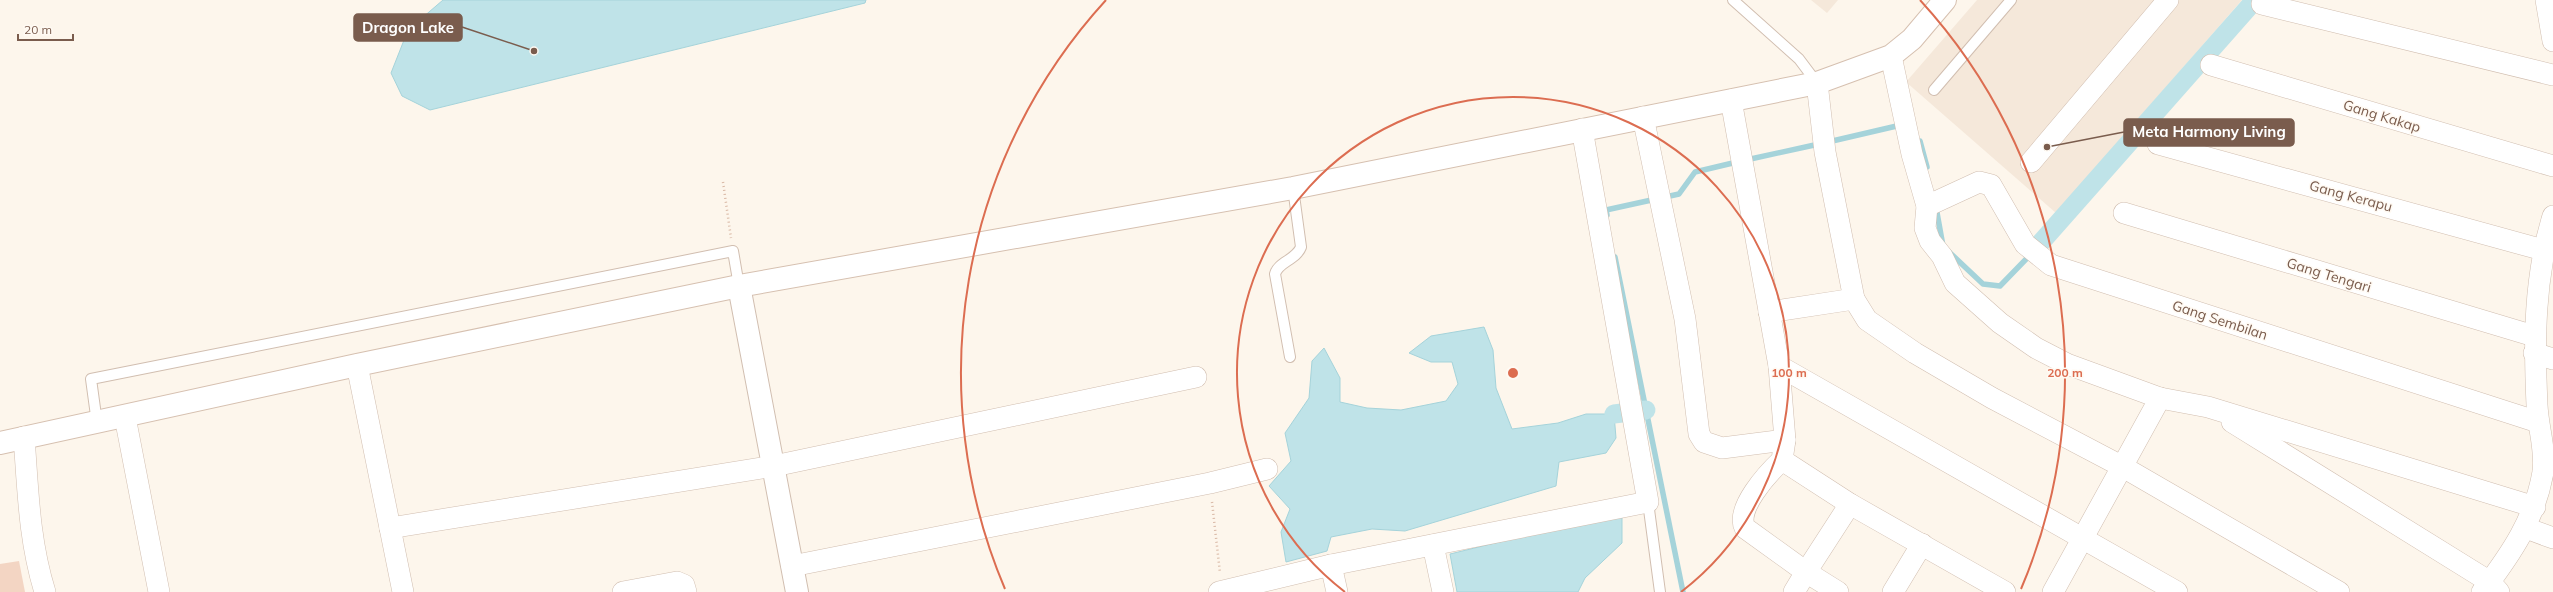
<svg xmlns="http://www.w3.org/2000/svg" width="2553" height="592" font-family="Mulish,sans-serif">
<style>
.residential{fill:#f5e8da}
.water{fill:#bfe3e8;stroke:#a5d3da}
.lines{fill:none;stroke-linecap:round;stroke-linejoin:round}
.stream{stroke:#a5d3da;stroke-width:5.5}
.canal{stroke:#bfe3e8;stroke-width:19}
.building{fill:#f3d5c3}
.service-casing{stroke:#d1beb0;stroke-width:12}
.minor-casing{stroke:#d1beb0;stroke-width:22}
.tertiary-casing{stroke:#d1beb0;stroke-width:24}
.secondary-casing{stroke:#d6c0b0;stroke-width:24}
.path{stroke:#d9b8a5;stroke-width:2.5;stroke-dasharray:1 3;stroke-linecap:butt}
.service{stroke:#fff;stroke-width:10}
.minor{stroke:#fff;stroke-width:21}
.tertiary{stroke:#fff;stroke-width:22}
.secondary{stroke:#fff;stroke-width:22}
.ring{fill:none;stroke:#dc6d51;stroke-width:2}
.labels{text-anchor:middle;stroke-width:3;stroke-linejoin:round;paint-order:stroke}
.street-label{font-size:14px;fill:#7a5c4d;stroke:#fffaf3}
.centre{fill:#dc6d51;stroke:#fffaf3;stroke-width:2}
.ring-label{font-size:12px;text-anchor:middle;font-weight:bold;fill:#dc6d51;stroke:#fffaf3;stroke-width:3;stroke-linejoin:round;paint-order:stroke}
.leader{fill:none;stroke:#7a5c4d;stroke-width:1.5}
.callout-dot{fill:#7a5c4d;stroke:#fffaf3;stroke-width:1.5}
.callout{fill:#7a5c4d;stroke:#7a5c4d;stroke-width:1.5}
.callout-label{font-size:15px;text-anchor:middle;font-weight:bold;fill:#fff}
</style>
<rect width="100%" height="100%" fill="#fdf6ec"/>
<g class="residential">
<path d="M1811 0H1838L1827 13Z"/>
<path d="M1977 0H2242L2056 213 1906 82Z"/>
</g>
<g class="water">
<path d="M443 0H866L865 3 430 110 402 96 391 73 408 30Z"/>
<path d="M1484 327 1493 350 1496 388 1512 429 1558 423 1586 414H1614L1616 438 1606 453 1559 462 1556 486 1405 531 1372 529 1331 537 1327 551 1286 562 1281 532 1290 509 1269 486 1291 461 1285 433 1309 398 1312 361 1324 348 1340 378V402L1367 408 1401 410 1446 401 1458 384 1452 362H1431L1409 353 1431 336Z"/>
<path d="M1622 512V543L1585 578 1578 592H1457L1450 554Z"/>
</g>
<g class="lines">
<g class="stream">
<path d="M1920 141 1927 167"/>
<path d="M1828 142 1901 125"/>
<path d="M1746 160 1819 144"/>
<path d="M1936 207 1943 246"/>
<path d="M1607 215 1606 210 1679 194 1695 172 1737 162"/>
<path d="M1949 252 1983 284 2000 286 2030 255"/>
<path d="M1615 257 1683 592"/>
</g>
<g class="canal">
<path d="M2036 248 2255 0"/>
<path d="M1614 414 1646 410"/>
</g>
</g>
<path class="building" d="M19 561 25 592H0V564Z"/>
<g class="lines">
<g class="service-casing">
<g id="service">
<path d="M1733 0 1799 59 1817 83"/>
<path d="M1934 90 2011 0"/>
<path d="M1290 357 1275 274C1278 262 1296 260 1301 247L1293 188"/>
<path d="M97 423 91 379 733 251 739 286"/>
<path d="M1648 502 1660 592"/>
</g>
</g>
<g class="minor-casing">
<g id="minor">
<path d="M2546 0 2553 41"/>
<path d="M2262 4 2553 75"/>
<path d="M1891 56 1912 154 1927 206 1925 228 1930 241 1942 256 1955 283 2000 323 2036 348 2067 364 2160 398 2208 407 2535 507"/>
<path d="M2211 65 2553 166"/>
<path d="M1817 83 1825 152 1854 299 1867 320 1915 353 1992 398 2123 467 2339 592"/>
<path d="M1731 100 1779 366 1785 440 1782 460C1768 473 1735 509 1745 528L1806 572 1794 592"/>
<path d="M1643 117 1685 319 1699 434 1704 442 1722 448 1785 440"/>
<path d="M2158 144 2543 250"/>
<path d="M2031 162 2168 0"/>
<path d="M1927 206 1979 182 1991 185 2025 244 2051 265 2538 422"/>
<path d="M2124 213 2534 336"/>
<path d="M1769 312 1854 299"/>
<path d="M2534 353 2553 359"/>
<path d="M357 365 403 592"/>
<path d="M1779 366 2177 592"/>
<path d="M125 417 159 592"/>
<path d="M2232 422 2490 582 2499 592"/>
<path d="M24 437C28 490 29 541 45 592"/>
<path d="M1782 460 1850 504 2005 592"/>
<path d="M390 528 774 466 1196 377"/>
<path d="M2526 528 2553 538"/>
<path d="M1433 545 1443 592"/>
<path d="M1331 565 1337 592"/>
<path d="M792 566 1210 483 1267 469"/>
<path d="M623 592 677 582 684 585 686 592"/>
<path d="M1219 592 1331 565 1648 502 1582 129"/>
<path d="M1838 592 1806 572 1850 504"/>
<path d="M1893 592 1922 544"/>
<path d="M2053 592 2160 398"/>
<path d="M2482 592C2511 554 2535 519 2543 472 2546 449 2538 428 2537 405 2534 341 2534 278 2553 216"/>
</g>
</g>
<g class="tertiary-casing">
<path id="tertiary" d="M739 286 797 592"/>
</g>
<g class="secondary-casing">
<path id="secondary" d="M0 443 357 365 739 286 1293 188 1817 83 1891 56 1912 39 1945 0"/>
</g>
<g class="path">
<path d="M723 182 731 238"/>
<path d="M1212 502 1220 573"/>
</g>
<use href="#service" class="service"/>
<use href="#minor" class="minor"/>
<use href="#tertiary" class="tertiary"/>
<use href="#secondary" class="secondary"/>
</g>
<g class="ring">
<path d="M1345 592A276 276 0 1 1 1681 592"/>
<path d="M1005 589A552 552 0 0 1 1106 0M1920 0A552 552 0 0 1 2021 589"/>
</g>
<g class="labels">
<g class="street-label">
<text transform="translate(2382 116) rotate(17)" y="5">Gang Kakap</text>
<text transform="translate(2351 196) rotate(15)" y="5">Gang Kerapu</text>
<text transform="translate(2329 275) rotate(17)" y="5">Gang Tengari</text>
<text transform="translate(2220 320) rotate(18)" y="5">Gang Sembilan</text>
</g>
</g>
<circle cx="1513" cy="373" r="6" class="centre"/>
<g class="ring-label">
<text x="1789" y="377">100 m</text>
<text x="2065" y="377">200 m</text>
</g>
<path class="leader" d="M534 51L462 27M2047 147L2124 132"/>
<g class="callout-dot">
<circle cx="534" cy="51" r="4"/>
<circle cx="2047" cy="147" r="4"/>
</g>
<g class="callout">
<rect x="354" y="14" width="108" height="27" rx="4"/>
<rect x="2124" y="119" width="170" height="27" rx="4"/>
</g>
<g class="callout-label">
<text x="408" y="33">Dragon Lake</text>
<text x="2209" y="137">Meta Harmony Living</text>
</g>
<path d="M18 34v6h55v-6" fill="none" stroke="#7a5c4d" stroke-width="2"/>
<text x="24" y="34" font-size="12" fill="#7a5c4d" stroke="#fffaf3" stroke-width="3" paint-order="stroke">20 m</text>
</svg>
